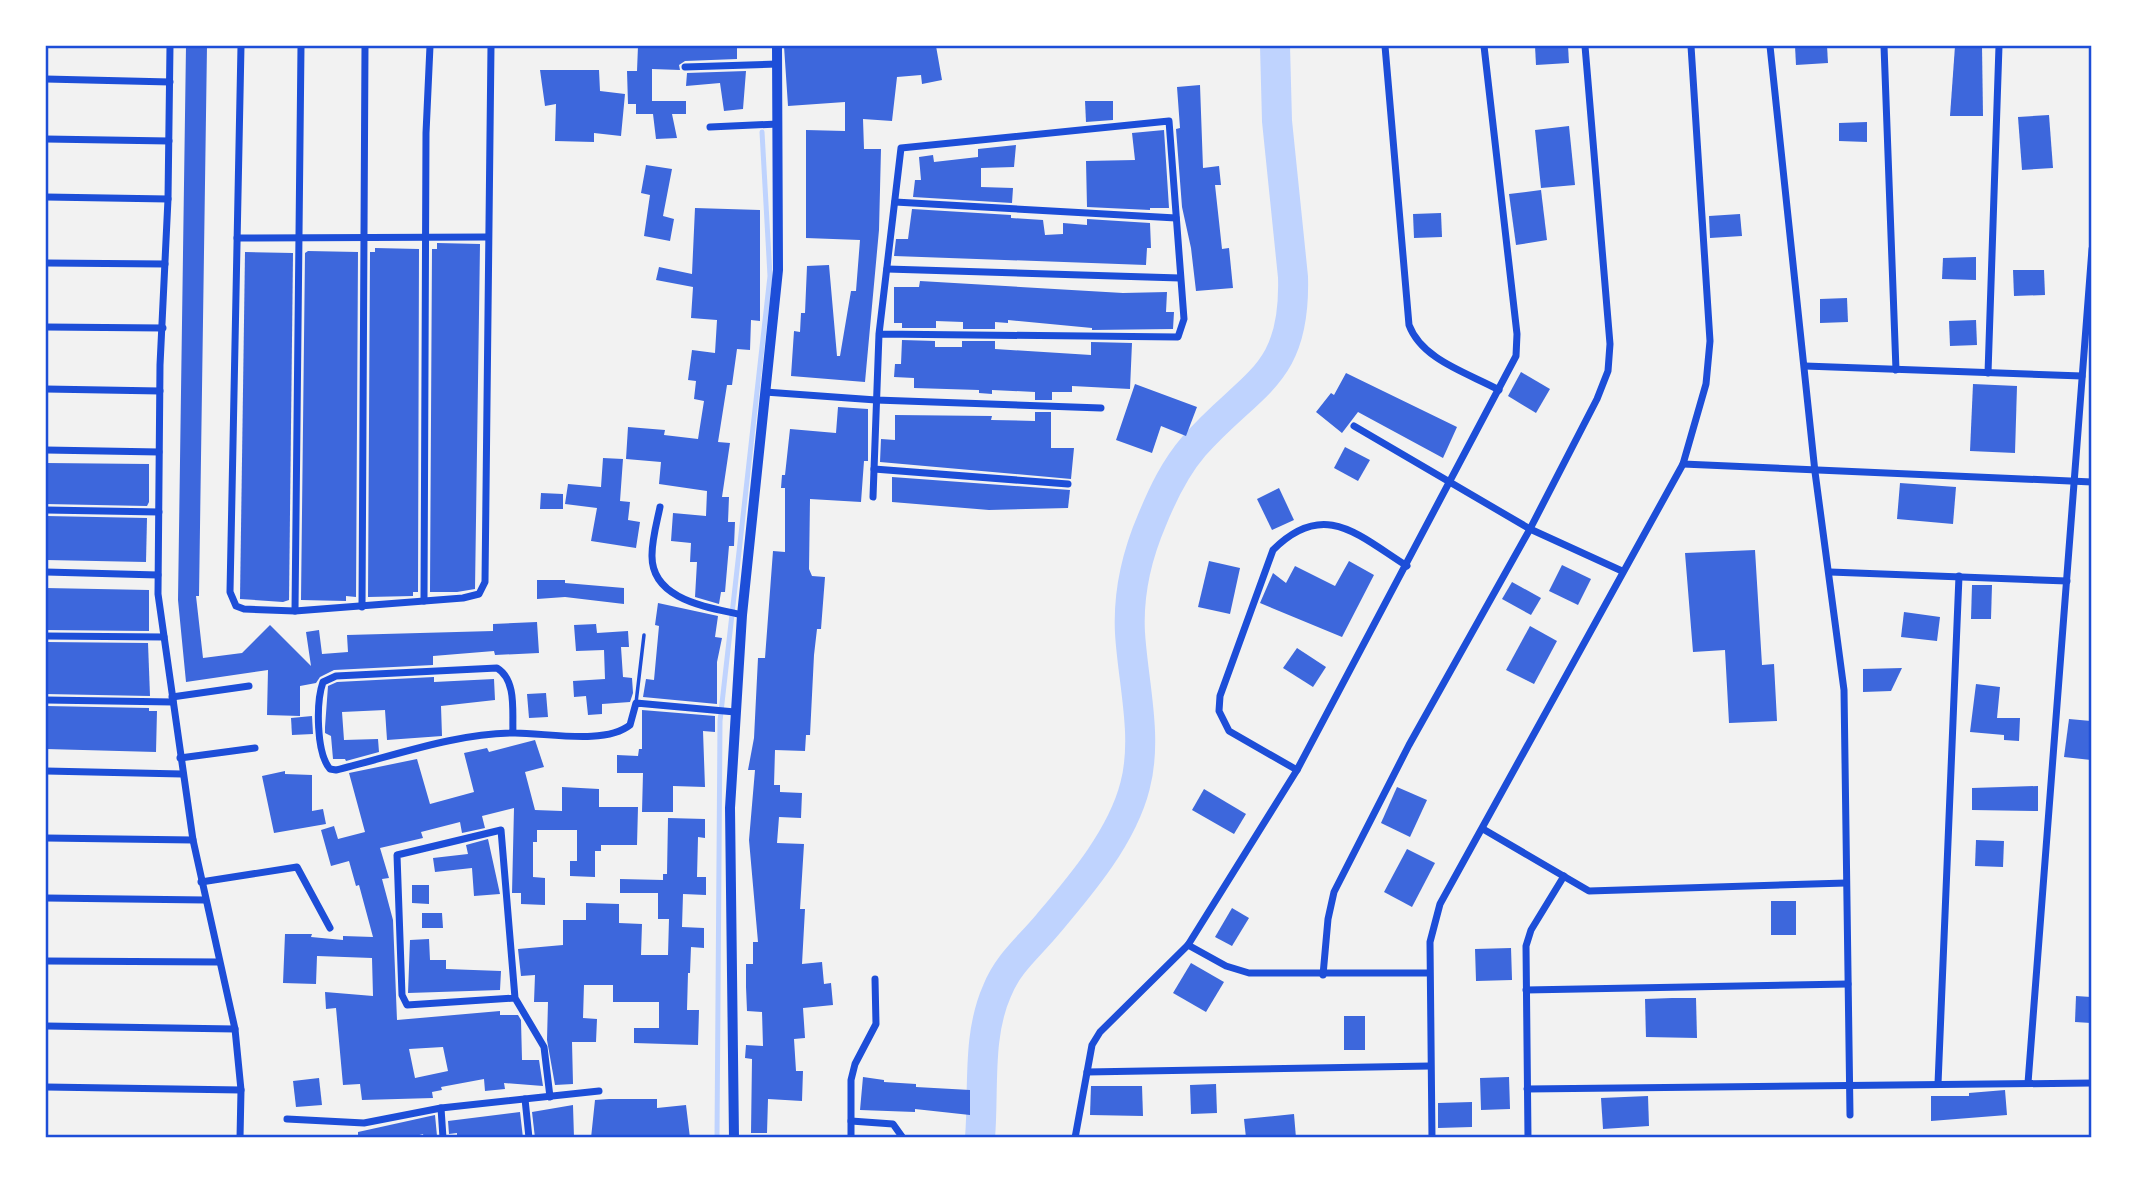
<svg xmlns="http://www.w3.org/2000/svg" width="2137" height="1183" font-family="'PT Sans Narrow',sans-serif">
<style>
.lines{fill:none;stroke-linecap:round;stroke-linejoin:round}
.stream{stroke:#bfd3fe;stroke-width:5}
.river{stroke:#bfd3fe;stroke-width:30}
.building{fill:#3d67dc;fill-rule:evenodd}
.service{stroke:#1d4ed8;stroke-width:3.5}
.minor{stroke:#1d4ed8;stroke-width:7}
.secondary{stroke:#1d4ed8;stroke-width:10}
.neatline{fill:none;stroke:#1d4ed8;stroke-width:2.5}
</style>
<rect width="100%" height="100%" fill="#f2f2f2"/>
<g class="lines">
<path class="stream" d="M717 1138 720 721 770 276 762 132"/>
<path class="river" d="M980 1138C984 1089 977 1036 997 991 1008 963 1029 947 1048 924 1081 885 1122 837 1135 786 1148 737 1133 683 1130 633 1128 595 1137 555 1152 520 1163 493 1175 468 1194 446 1250 382 1296 378 1293 277L1277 121 1275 46"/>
</g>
<g class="building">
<path d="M186 46H207L199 596H196L203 658 242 653 270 625 311 666 306 632 319 630 322 654 348 652 347 635 493 631V624L537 622 539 653 495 655 494 651 433 656V665L334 670 320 677 316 683 300 686V716L267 715 268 670 186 682 178 600Z"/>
<path d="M638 46H737V59L685 61 679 65 680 70 652 69V101H686V114H672L677 138 656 139 653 114H636V104H628L627 71H637Z"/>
<path d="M784 46H936L942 80 922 84 921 75 897 77 892 121 863 119 864 149H881L879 230 865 382 791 376 794 331 800 332 801 313H805L807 266 829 265 837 356H840L851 291H856L860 240 806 238V130L845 131V102L788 106Z"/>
<path d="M1535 46H1568L1569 63 1536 65Z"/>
<path d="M1795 46H1827L1828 63 1796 65Z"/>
<path d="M1955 46H1982L1983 116H1950Z"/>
<path d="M540 70H599L600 91 625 94 621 136 594 133V142L555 141 556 104 545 106Z"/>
<path d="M746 71 743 109 724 111 720 83 686 86 687 73Z"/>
<path d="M1200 85 1203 168 1219 166 1221 185H1215L1222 249 1229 248 1233 288 1196 291 1191 248 1182 207 1176 129 1180 128 1177 87Z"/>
<path d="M1085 101H1113V120L1086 122Z"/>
<path d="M2049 115 2053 168 2022 170 2018 117Z"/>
<path d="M1867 122V142L1839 141V123Z"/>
<path d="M1569 126 1575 185 1541 188 1535 130Z"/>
<path d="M1164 130 1169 208H1150V210L1087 207 1086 161 1135 160 1132 133Z"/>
<path d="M1016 145 1014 167 981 168V187L1013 188 1012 203 913 197 915 180H921L919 157 933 155 934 162 978 157V149Z"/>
<path d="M646 165 672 169 663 216 674 219 670 241 644 236 650 195 641 193Z"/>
<path d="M1541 190 1547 240 1516 245 1509 194Z"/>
<path d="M695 208 760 210V321L751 320 750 350 737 349 732 385H727L718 442 730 443 722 497H729L728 522H735L734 546H729L725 592H721L719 604 695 597 697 562H690L691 543 671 541 673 513 706 516 707 491 659 484 661 462 626 459 628 427 665 430 664 435 698 439 704 401 694 399 696 381 688 380 692 350 715 353 717 320 691 318 693 287 656 280 659 267 692 274Z"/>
<path d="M912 209 1011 215V218L1043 220 1045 235 1063 234V223L1087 225V219L1150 223 1151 248H1147L1146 265 894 256 896 239H908Z"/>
<path d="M1441 213 1442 237 1414 238 1413 214Z"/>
<path d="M1740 214 1742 236 1710 238 1709 216Z"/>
<path d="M437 243 480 244 475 589 457 592H430L432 249H437Z"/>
<path d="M375 248 419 249 418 592H413V596L368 597 370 252H375Z"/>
<path d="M308 251 358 252 356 597 346 596V601L301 600 305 253Z"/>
<path d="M245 252 293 253 289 600 283 602 240 599Z"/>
<path d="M1976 257V280L1942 279 1943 258Z"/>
<path d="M2013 270H2044L2045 295 2014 296Z"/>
<path d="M920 281 1123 293 1167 292 1166 312H1174L1173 329 1092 330V328L1008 320V323L995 322V329H963V322L936 321V328H902V323H894V287H919Z"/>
<path d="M1847 298 1848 322 1820 323V299Z"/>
<path d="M1976 320 1977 345 1950 346 1949 321Z"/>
<path d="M902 340 935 341V347H962V341H995V349L1091 355V342L1132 343 1130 389 1072 386V392H1052V400H1035V392L992 390V394L979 393V390L914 388V378L894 377 895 364H901Z"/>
<path d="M1521 372 1550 389 1536 413 1508 396Z"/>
<path d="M1346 373 1457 427 1443 458 1358 412 1342 433 1316 412 1331 393 1334 395Z"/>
<path d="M1135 384 1197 407 1186 436 1161 426 1152 453 1116 440Z"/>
<path d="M1973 384 2017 386 2015 453 1970 451Z"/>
<path d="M838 407 868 409V461H864L861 502 810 499 809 569 812 576 825 577 821 629H817L814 655 810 735H806L805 751 775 750 774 785H780V792L802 793 801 818 779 817 777 843 804 844 800 909H805L802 964 822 962 824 984 831 983 833 1005 803 1008 805 1038 794 1039 796 1071H803L802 1101 768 1099 767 1133H751L752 1059 745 1058 746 1045 763 1046 762 1012 747 1011 746 987V964H753V942H758L749 840 755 770H748L754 738 758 658H765L773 551 785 552V488H781L782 475H785L790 429 836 433Z"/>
<path d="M1035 412H1051V448H1074L1071 479 880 462 881 439 895 440V415L992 416 991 420 1035 421Z"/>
<path d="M1345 447 1370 460 1358 481 1334 468Z"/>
<path d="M603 458 623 459 620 501 630 502 628 520 640 522 636 548 591 541 597 508 565 504 568 484 601 487Z"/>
<path d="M46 463 149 464V502L147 506 46 504Z"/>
<path d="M892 477 1070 490 1068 508 989 510 892 502Z"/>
<path d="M1900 483 1956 487 1953 524 1897 519Z"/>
<path d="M1279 488 1294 520 1272 530 1257 499Z"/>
<path d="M541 493 563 494V509H540Z"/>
<path d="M46 516 147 518 146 562 46 560Z"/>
<path d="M1755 550 1762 665 1774 664 1777 721 1729 723 1725 650 1693 652 1685 553Z"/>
<path d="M1209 561 1240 568 1230 614 1198 607Z"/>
<path d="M1349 561 1374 575 1342 637 1260 603 1273 573 1286 583 1295 566 1335 586Z"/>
<path d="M1562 565 1591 579 1578 605 1549 591Z"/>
<path d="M537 580H565V583L624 588V604L565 597 537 599Z"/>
<path d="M1512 582 1541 598 1531 615 1502 599Z"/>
<path d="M1972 585H1992L1991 619H1971Z"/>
<path d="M46 588 149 590V631L46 630Z"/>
<path d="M658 603 718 616 715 637 722 638 717 662V704L643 697 646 679 654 680 659 626 655 625Z"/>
<path d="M1904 612 1940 617 1937 641 1901 637Z"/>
<path d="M596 624 597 633 628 631 629 647H621L623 677 632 678 633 693 630 702 602 704V714L588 715 586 696 574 697 573 681 605 679 604 650 576 651 574 625Z"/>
<path d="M1530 626 1557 641 1534 684 1506 670Z"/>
<path d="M46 642 148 643 150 696 46 694Z"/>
<path d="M1297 648 1326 667 1313 687 1283 668Z"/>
<path d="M1902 668 1891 691 1863 692V669Z"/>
<path d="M434 677V682L494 679 495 700 441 706 442 736 387 740 385 710 342 712 344 740 378 739 379 752 346 761 345 759H333L331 736 325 733V727L328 686 337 682Z"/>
<path d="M1976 684 2000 687 1997 718H2020L2019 741 2004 740V735L1970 732Z"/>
<path d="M546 693 548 717 529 718 527 694Z"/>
<path d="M46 706 149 708V711H157L156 752 46 749Z"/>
<path d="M642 710 715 716V732L703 731 705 787 673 786V812H642L643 773H617V755L638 756 639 749H642Z"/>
<path d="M312 716 313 734 292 735 291 718Z"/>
<path d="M2069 719 2091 721V760L2064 757Z"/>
<path d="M535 740 544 767 525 772 535 810 562 811V787L599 789V807H638L637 845H601V851H595V877L570 876V861H577V830H537V842H533V877L545 878V905L521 904V893H512L514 808 482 816 485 828 462 833 460 822 421 832 423 838 380 848 389 878 382 879 393 920 397 1020 500 1011V1015H518L521 1020 522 1060H539L543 1086 504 1083 505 1089 485 1091 484 1079 441 1087 442 1090 432 1092 433 1098 362 1100 360 1084 343 1085 336 1008 326 1009 325 992 373 996 372 958 317 956 316 984 283 983 285 934H312L311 937 343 940V936L373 937 359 885 356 886 349 861 331 866 321 830 334 826 338 839 365 832 349 773 417 759 430 804 474 792 464 753 487 748 489 752ZM443 1047 448 1071 415 1078 409 1049Z"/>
<path d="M285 771V774L312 775V811L323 809 326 824 274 833 262 776Z"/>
<path d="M2038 786V811L1972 810V788Z"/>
<path d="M1397 787 1427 800 1410 837 1381 823Z"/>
<path d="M1204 789 1246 814 1234 834 1192 810Z"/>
<path d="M668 818 705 819V838L698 837 697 877H706V895L683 894 682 927 704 928V948L691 947 690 973H688L687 1010H699L698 1045 634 1043V1028H659V1002H613V985H584L583 1018 597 1019 596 1042H572L573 1084 555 1085 547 1040 548 1002H534L535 975 521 976 518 949 563 945V920H586V903L619 904V923L642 924 641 955H668L669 919H658V893H620V879L663 880V874H667Z"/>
<path d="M488 839 500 894 474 896 472 868 435 872 433 858 468 854 466 845Z"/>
<path d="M1976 840 2004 841 2003 867 1975 866Z"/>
<path d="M1407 849 1435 863 1412 907 1384 892Z"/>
<path d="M412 885H429V904L412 903Z"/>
<rect x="1771" y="901" width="25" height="34"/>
<path d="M1232 908 1249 918 1232 946 1215 937Z"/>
<path d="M422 913H442L443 928H422Z"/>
<path d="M429 939 430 960H446V969L501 971 500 990 408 993 410 940Z"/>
<path d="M1511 948 1512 980 1476 981 1475 949Z"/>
<path d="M1191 963 1224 982 1206 1012 1173 993Z"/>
<path d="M2076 996 2091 997V1023L2075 1022Z"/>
<path d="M1672 998H1696L1697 1038 1646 1037 1645 999Z"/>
<rect x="1344" y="1016" width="21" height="34"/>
<path d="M863 1077 884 1080V1082L916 1084V1087L970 1090V1115L915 1109V1112L860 1110Z"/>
<path d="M1509 1077 1510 1109 1481 1110 1480 1078Z"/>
<path d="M319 1078 322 1105 296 1107 293 1081Z"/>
<path d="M1216 1084 1217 1113 1191 1114 1190 1085Z"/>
<path d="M1091 1086H1142L1143 1116 1090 1115Z"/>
<path d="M2005 1090 2007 1115 1931 1121V1096H1969V1093Z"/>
<path d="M1648 1096 1649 1126 1603 1129 1601 1098Z"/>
<path d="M609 1099H657V1108L686 1105 690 1138H591L595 1100Z"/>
<path d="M1472 1102V1127L1438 1128V1103Z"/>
<path d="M573 1105 574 1138H535L532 1112Z"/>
<path d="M520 1112 523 1138H457V1133L449 1134 448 1121Z"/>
<path d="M1294 1114 1296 1138H1246L1244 1119Z"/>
<path d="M435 1115 437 1136 424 1138 423 1134 409 1138H358V1132Z"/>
</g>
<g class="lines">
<path class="service" d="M636 703 644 635"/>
<g class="minor">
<path d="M170 46 168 199 160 365 158 594 193 840 235 1029 241 1090 240 1138"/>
<path d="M241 46 230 592 236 606 244 609 295 611 463 598 479 594 485 582 491 46"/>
<path d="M1385 46 1409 325C1422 360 1468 373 1499 390"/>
<path d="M1770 46 1815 472 1844 690 1850 1115"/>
<path d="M1884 46 1896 370"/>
<path d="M685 67 777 64"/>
<path d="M46 79 170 82"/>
<path d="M710 127 778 124"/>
<path d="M46 139 169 141"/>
<path d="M46 197 168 199"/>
<path d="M895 202 1176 218"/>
<path d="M237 238 487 237"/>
<path d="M46 263 165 264"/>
<path d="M887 269 1180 278"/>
<path d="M46 327 163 328"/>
<path d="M1805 366 2082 376"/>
<path d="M1988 373 1999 46"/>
<path d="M46 389 160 391"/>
<path d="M765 392 876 400 1101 408"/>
<path d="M1354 426 1530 529 1622 571"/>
<path d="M46 450 159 452"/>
<path d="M1683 464 2092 482"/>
<path d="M874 469 1068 484"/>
<path d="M873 497 879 334 901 148 1169 121 1184 319 1178 337 879 334"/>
<path d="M660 507C657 522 652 539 652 555 651 600 708 607 742 615"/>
<path d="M46 510 159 512"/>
<path d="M46 572 158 575"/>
<path d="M1830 572 2067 581"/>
<path d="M424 601 426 133 430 46"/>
<path d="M362 607 365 46"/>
<path d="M295 611 301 46"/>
<path d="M46 636 164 637"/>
<path d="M172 697 249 686"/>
<path d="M46 700 173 702"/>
<path d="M513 733C512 712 517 680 497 668L336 676 323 682C316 702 316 753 330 769L336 770C394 756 456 733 515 733 548 733 605 745 630 725L636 703 735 712"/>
<path d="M180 758 255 748"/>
<path d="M1297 770 1229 731 1219 711 1220 696 1273 550C1324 499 1358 535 1407 566"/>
<path d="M46 771 182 774"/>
<path d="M1483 829 1589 891 1846 883"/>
<path d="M46 838 193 840"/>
<path d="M201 882 297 867 330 928"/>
<path d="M46 898 205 900"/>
<path d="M1188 945 1226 966 1249 973H1429"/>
<path d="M46 961 219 962"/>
<path d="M1323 975 1328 919 1334 892 1409 745 1530 529 1597 399 1608 371 1610 344 1585 46"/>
<path d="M1526 990 1848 984"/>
<path d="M515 998 407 1005 402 995 397 855 501 830 515 998 544 1047 550 1097"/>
<path d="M46 1026 235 1029"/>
<path d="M1087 1072 1430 1066"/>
<path d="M2028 1083 2092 249"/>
<path d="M1938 1084 1959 576"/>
<path d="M46 1087 241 1090"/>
<path d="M1527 1089 2092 1083"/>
<path d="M525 1099 529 1138"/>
<path d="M441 1108 443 1138"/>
<path d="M287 1119 364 1123 441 1108 599 1091"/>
<path d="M851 1121 893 1124 903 1138"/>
<path d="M851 1138V1080L855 1064 876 1024 875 979"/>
<path d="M1075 1138 1092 1045 1100 1032 1188 945 1297 770 1516 356 1517 334 1484 46"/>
<path d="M1432 1138 1430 942 1440 904 1683 464 1706 384 1710 341 1691 46"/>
<path d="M1528 1138 1526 946 1531 930 1564 876"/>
</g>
<path class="secondary" d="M734 1138 730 808 742 615 778 270 777 46"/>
</g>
<rect width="2137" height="1183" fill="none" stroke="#ffffff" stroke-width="94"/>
<rect x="47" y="47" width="2043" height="1089" class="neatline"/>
</svg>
